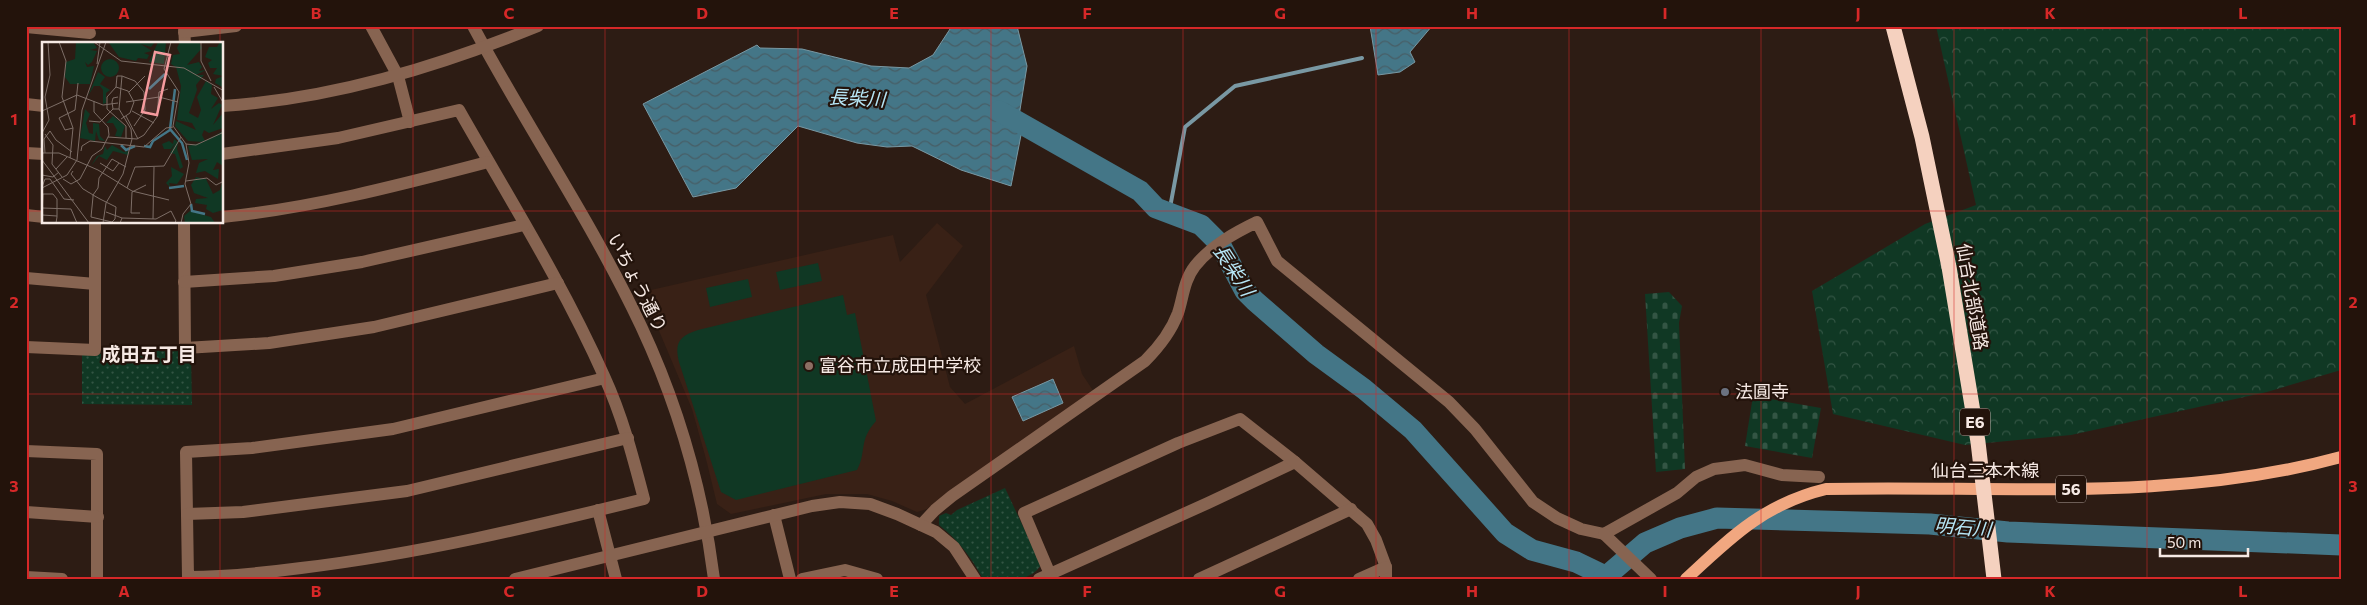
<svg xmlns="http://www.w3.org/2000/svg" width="2367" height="605" font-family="Commissioner,'Noto Sans JP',sans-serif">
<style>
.built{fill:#392116}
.green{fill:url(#green-dots)}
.forest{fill:url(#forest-crowns)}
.cemetery{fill:url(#cemetery-stones)}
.pitch{fill:#103824}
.water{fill:url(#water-waves);stroke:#7998a3}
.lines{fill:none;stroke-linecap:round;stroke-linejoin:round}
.stream{stroke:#7998a3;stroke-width:4}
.river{stroke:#447687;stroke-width:21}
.minor{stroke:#876451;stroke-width:12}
.major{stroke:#f1a780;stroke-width:12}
.highway{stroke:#f5d1bf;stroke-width:15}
.highway-bridge{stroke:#f5d1bf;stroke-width:15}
.grid{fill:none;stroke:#d62828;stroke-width:1;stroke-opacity:0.55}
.education-dot{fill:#8d6e63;stroke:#23130b;stroke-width:2}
.worship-dot{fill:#6b7280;stroke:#23130b;stroke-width:2}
.labels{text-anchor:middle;stroke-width:4.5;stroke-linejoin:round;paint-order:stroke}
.shield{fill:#23130b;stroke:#b7a9a3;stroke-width:1}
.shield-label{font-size:16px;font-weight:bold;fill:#f6e9e4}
.street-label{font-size:18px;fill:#f6e9e4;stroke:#23130b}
.poi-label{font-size:18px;fill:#f6e9e4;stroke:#23130b;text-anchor:start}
.water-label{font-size:19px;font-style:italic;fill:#b7e7f7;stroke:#23130b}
.neighbourhood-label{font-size:19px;font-weight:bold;fill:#f6e9e4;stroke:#23130b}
.inset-river{fill:none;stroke:#447687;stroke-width:2.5}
.inset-road{fill:none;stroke:#7d6e67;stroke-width:1}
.view{fill:#f59b9e;fill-opacity:0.15;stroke:#f59b9e;stroke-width:2.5}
.inset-edge{fill:none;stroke:#f6e9e4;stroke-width:2.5}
.neatline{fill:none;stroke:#d62828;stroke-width:2}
.grid-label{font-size:16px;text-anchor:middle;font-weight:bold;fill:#d62828}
</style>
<defs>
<pattern id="green-dots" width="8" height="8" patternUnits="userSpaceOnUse" patternTransform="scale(1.25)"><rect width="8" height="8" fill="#103824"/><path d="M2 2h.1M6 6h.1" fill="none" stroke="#354" stroke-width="1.8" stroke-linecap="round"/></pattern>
<pattern id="forest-crowns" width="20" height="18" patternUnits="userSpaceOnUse" patternTransform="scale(1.25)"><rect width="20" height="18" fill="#103824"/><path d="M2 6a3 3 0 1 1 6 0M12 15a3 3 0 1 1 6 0" fill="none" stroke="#354"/></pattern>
<pattern id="cemetery-stones" width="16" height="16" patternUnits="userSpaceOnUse" patternTransform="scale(1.25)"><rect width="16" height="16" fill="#103824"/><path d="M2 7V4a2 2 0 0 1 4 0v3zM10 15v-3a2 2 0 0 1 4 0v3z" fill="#354"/></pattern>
<pattern id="water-waves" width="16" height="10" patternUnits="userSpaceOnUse" patternTransform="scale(1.25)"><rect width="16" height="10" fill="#447687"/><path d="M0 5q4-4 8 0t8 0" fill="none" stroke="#475e66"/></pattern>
</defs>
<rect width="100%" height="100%" fill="#2d1c14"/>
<path class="built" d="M937 223 963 246 926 295 950 387 965 404 1074 346 1082 374 1094 392 927 509 917 512 892 501 867 494H826L731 514 717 504 706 459 692 409 649 307 651 290 893 235 900 262Z"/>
<g class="green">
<path d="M179 347V355L191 354 192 405 82 404V354H101V348Z"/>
<path d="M1005 488 1041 565C1029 584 1004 579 983 579 971 557 959 541 939 525V516L946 513 951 515 957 510Z"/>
</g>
<path class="forest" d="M1936 26H2341V370L2267 392 2071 435 1965 445 1833 414 1812 291 1925 224 1976 205Z"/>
<g class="cemetery">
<path d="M1669 292 1682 306 1679 323 1685 469 1656 472 1645 294Z"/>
<path d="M1753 396 1821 408 1812 458 1745 446Z"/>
</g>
<g class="pitch">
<path d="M818 263 822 281 780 290 776 272Z"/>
<path d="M748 279 752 297 710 307 706 288Z"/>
<path d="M843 295 847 315 855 313 876 421C858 441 867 452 857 470L736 500 721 492 679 362C674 342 680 336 698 330Z"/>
</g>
<g class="water">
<path d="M952 26H1017L1027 66 1019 116 1024 120 1011 186 961 170 912 146 887 147 857 143 798 126 736 188 693 197 643 104 757 45 760 48 802 49 871 66 909 68 933 55Z"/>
<path d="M1370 26H1432L1410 52 1415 62 1400 72 1378 75Z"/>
<path d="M1053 379 1063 403 1023 421 1012 397Z"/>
</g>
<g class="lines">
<path class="stream" d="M1169 213 1185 127 1235 86 1362 58"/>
<g class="river">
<path d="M999 111 1140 191 1156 208 1201 225 1220 244 1245 291 1255 301 1316 354 1364 389 1413 430 1505 533 1532 550 1576 562 1605 576"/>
<path d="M1603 579 1645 543 1680 528 1717 518 1930 524 2008 532 2341 545"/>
</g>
<g class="minor">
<path d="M184 26 185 44"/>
<path d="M371 26 398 76 410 122"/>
<path d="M473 26C527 127 592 222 641 326 678 405 703 492 714 579"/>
<path d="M26 27 90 33"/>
<path d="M184 32 236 26"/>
<path d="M26 104 44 106"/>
<path d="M222 106C332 99 437 67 538 26"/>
<path d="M26 153 44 154"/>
<path d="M222 154 338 138 459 110C509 198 563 284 604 376 622 415 633 457 644 499 531 527 418 554 301 568 263 573 226 577 188 577L186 452 252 448 393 429 605 378"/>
<path d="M26 215 44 217"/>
<path d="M222 217C313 208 400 185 488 162"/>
<path d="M184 222 185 348 269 343 374 327 558 283"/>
<path d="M26 278 95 284"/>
<path d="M184 282 274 276 362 262 524 225"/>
<path d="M26 347 95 350V222"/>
<path d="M26 451 97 454V579"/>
<path d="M598 510 616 579"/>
<path d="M26 512 98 517"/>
<path d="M187 514 243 512 407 491 628 438"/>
<path d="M774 515 790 579"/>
<path d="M921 525 935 510 952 496 1145 361C1159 347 1171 332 1178 313 1183 298 1184 280 1195 266 1211 246 1234 233 1257 222L1277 261 1449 402 1475 429 1533 502 1557 518 1581 529 1604 534 1677 493 1696 477 1714 469 1745 465 1782 475 1819 477"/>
<path d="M1604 534 1651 579"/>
<path d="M26 577 62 579"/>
<path d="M515 579 812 506 840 502 870 504 897 514 936 532 954 547 975 579"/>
<path d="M802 579 845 570 877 579"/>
<path d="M1039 579 1208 503 1295 462"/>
<path d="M1052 579 1024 513 1178 443 1240 419 1295 462 1367 524 1376 540 1386 567V579"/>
<path d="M1199 579 1351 509"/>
<path d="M1359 579 1386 567"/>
</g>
<path class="major" d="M1686 579C1731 537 1764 504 1826 489 1998 485 2173 503 2341 457"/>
<path class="highway" d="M1893 26 1922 137 1949 267"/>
<path class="highway-bridge" d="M1949 267 1978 442 1994 579"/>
</g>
<path class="grid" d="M220 26V44M413 26V579M605 26V579M798 26V579M991 26V579M1183 26V579M1376 26V579M1569 26V579M1761 26V579M1954 26V579M2147 26V579M26 211H44M222 211H2341M220 222V579M26 394H2341"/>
<circle class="education-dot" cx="809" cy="366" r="5"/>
<circle class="worship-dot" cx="1725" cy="392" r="5"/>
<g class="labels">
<g class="shield">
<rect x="1960" y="408.5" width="30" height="27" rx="4"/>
<rect x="2056" y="475.5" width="30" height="27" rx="4"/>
</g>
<g class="shield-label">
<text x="1975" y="428">E6</text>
<text x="2071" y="495">56</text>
</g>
<g class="street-label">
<text transform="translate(637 283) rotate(63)" y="6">いちょう通り</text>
<text transform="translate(1972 297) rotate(80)" y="6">仙台北部道路</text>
<text x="1985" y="477">仙台三本木線</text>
</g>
<g class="poi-label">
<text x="819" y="372">富谷市立成田中学校</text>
<text x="1735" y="398">法圓寺</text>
</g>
<g class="water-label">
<text transform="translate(857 98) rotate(3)" y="7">長柴川</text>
<text transform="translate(1234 270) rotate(57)" y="7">長柴川</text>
<text transform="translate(1963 527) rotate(5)" y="7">明石川</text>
</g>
<g class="neighbourhood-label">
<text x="149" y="361">成田五丁目</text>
</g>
</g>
<g transform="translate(42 42)">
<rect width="181" height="181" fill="#2d1c14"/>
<path d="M34 0H51L55 6 48 8 55 9 50 20 46 23 43 20 45 25 52 24 48 42H28L23 35 24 20 33 17ZM113 0 109 5 99 2 110 9 102 11 107 13 105 17 96 16 94 19 77 15 67 1ZM116 0H124L122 22 107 20ZM138 0H157L160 6 145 23 157 20 160 25 157 29 164 28 154 33H162L154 43 155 48 147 71 156 76 159 68 155 55 164 39 170 43 169 52 176 56 169 67 177 61 180 63 171 83 181 71V86L167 91 162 88 160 93 163 99 181 89V124L175 120 171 128 177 127 176 137 163 129 154 131 157 121 166 117 150 118 146 104 162 100 146 99 133 84 134 79 154 88 150 81 135 78 139 44 134 25 129 22 131 13 138 12 135 6ZM178 0H181L182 46 173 41 174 37 181 34 171 32 175 26H168L166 21 170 18 163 15 167 5H175ZM59 26a9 9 0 1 1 18 0a9 9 0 1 1-18 0ZM56 30 63 35 58 42 68 48 64 51V61L61 62V48L58 44H52L46 54ZM43 67 48 72 44 81 47 91 51 92V81L57 82 58 94 63 99 57 98 54 89 53 99 38 96ZM71 74 83 84 79 95 73 94 75 88 71 81H64ZM132 97 136 100 135 107 141 125 138 127 133 112 128 111 134 100 129 107H122L120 102 127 99 131 102ZM70 103 82 110 86 109V113L71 109 65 118 57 114 49 124 55 114 61 112 63 104 65 108ZM129 125 142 132 135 142 127 141 129 146 124 141 130 134ZM154 135 164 137 171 152 178 148 181 137V168L171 171 164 167 165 163 153 161 154 157 166 156 152 151 149 143ZM148 169 169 175 173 181H143L142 174Z" fill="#103824"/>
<path class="inset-river" d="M107 47 123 32M133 47 128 87 140 101 145 118M79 103 84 108 93 104M102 104 108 105 111 99 128 88M127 146 142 144M149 162 150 169 163 172"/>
<path class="inset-road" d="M17 0 24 19 20 55 31 86 28 116M52 0 79 19 142 26 182 49M129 0 122 27 137 50 131 84 144 102 147 121 143 142 149 162 141 172 139 181M159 0V19L169 39M55 22 58 0M74 45 75 34H80L93 39 102 50 103 68 92 84M172 45 182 62M87 50 103 34M76 55 71 56 70 60 71 67H77M84 60 117 55 136 60M0 69 35 53 61 63 76 61M90 69 112 81M84 74 96 97M79 77 88 71 92 60 86 49 74 45 65 55V67L84 84V96M47 79 58 80 71 67M31 86 23 88 17 76 33 68 36 41M0 91 7 78 3 55 8 33 6 0M3 92 11 103 10 122 20 135M66 95 95 97 102 93 115 75 117 50 126 47M144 102 154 103 182 90M39 109 40 104 48 99 102 105 124 86 131 85M0 111H17L56 128 90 149 127 158M3 111 2 97 8 89 14 98 30 110M0 118 47 181M58 121 71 129 77 121M14 127 25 115M31 129 29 132 41 147 43 148 46 150 48 151 51 153 58 157 74 165 73 177 70 180 49 175 51 155V153L56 146 57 136 70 117 84 125M0 133 11 135 17 130M21 137 29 142 38 137 50 114 60 107 67 93 66 85 52 70V59M144 139 165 136 174 143 182 139M0 145 3 137H8L22 157 32 158M0 146 25 133 35 118 40 68 64 0M85 146 93 125 122 124 139 95M0 166 29 167 35 181M64 170 80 176M98 171H89L90 150 104 143M111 177 112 125M3 181H22M14 181 15 175V157L11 152H1L0 173 15 174M61 181 64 161 81 132 90 97 89 87 77 67 80 34M78 181 80 176 114 177 129 169 134 179 132 181"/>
<path class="view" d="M113 10 128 13 115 73 100 70Z"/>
<rect width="181" height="181" class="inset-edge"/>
</g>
<rect width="2367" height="605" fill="none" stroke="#23130b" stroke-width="55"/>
<path d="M2160 548v8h88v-8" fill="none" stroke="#f6e9e4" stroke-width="2.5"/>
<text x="2167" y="548" font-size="15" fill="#f6e9e4" stroke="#23130b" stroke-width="4" paint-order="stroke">50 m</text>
<rect x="28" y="28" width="2312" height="550" class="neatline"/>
<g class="grid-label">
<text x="124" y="19">A</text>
<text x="316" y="19">B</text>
<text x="509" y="19">C</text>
<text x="702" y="19">D</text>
<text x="894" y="19">E</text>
<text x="1087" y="19">F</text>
<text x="1280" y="19">G</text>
<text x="1472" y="19">H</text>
<text x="1665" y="19">I</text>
<text x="1858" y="19">J</text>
<text x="2050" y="19">K</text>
<text x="2243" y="19">L</text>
<text x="14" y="125">1</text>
<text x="2353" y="125">1</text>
<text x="14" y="308">2</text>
<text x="2353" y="308">2</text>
<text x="14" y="492">3</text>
<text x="2353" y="492">3</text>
<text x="124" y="597">A</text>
<text x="316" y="597">B</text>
<text x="509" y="597">C</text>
<text x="702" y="597">D</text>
<text x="894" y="597">E</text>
<text x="1087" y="597">F</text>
<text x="1280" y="597">G</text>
<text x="1472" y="597">H</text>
<text x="1665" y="597">I</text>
<text x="1858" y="597">J</text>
<text x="2050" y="597">K</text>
<text x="2243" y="597">L</text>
</g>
</svg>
